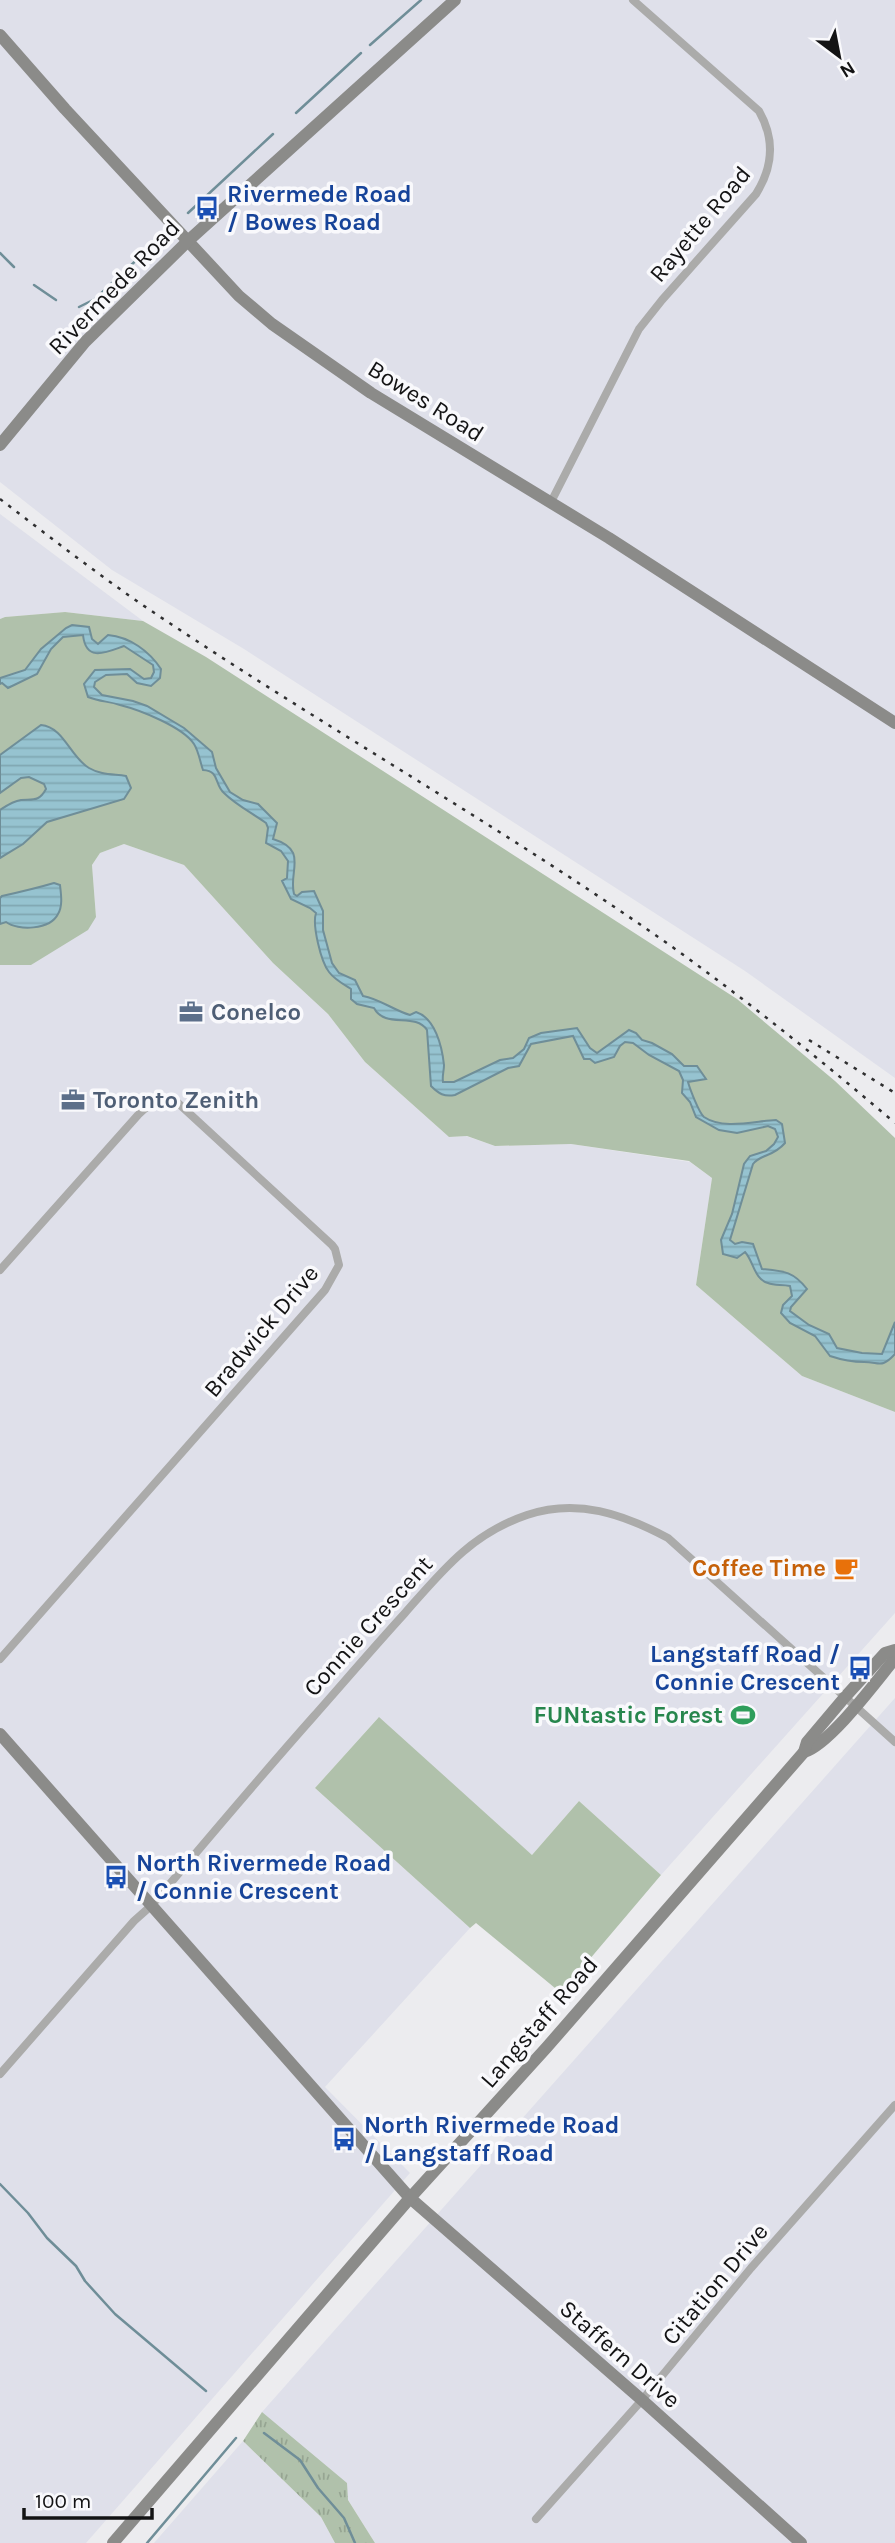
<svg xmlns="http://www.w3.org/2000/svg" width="895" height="2543" font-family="Karla,sans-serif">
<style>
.built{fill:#dfe0ea}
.grass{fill:url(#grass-tufts)}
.green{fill:#b0c1ab}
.water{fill:url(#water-rules);stroke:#6f8e98;stroke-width:2}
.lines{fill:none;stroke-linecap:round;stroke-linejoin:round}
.stream{stroke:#6f8e98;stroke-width:2.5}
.street{stroke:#ababaa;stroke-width:8}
.secondary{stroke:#8b8b89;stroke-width:12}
.rail{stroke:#2f2f30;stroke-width:2.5;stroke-dasharray:3.5 7;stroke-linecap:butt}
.labels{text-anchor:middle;stroke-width:7;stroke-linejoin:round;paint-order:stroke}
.transit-label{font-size:24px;font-weight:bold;fill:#164399;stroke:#f9f9fc;text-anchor:start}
.street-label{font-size:24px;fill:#131314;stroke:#f9f9fc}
.service-label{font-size:24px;font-weight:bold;fill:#4e5e75;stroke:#f9f9fc;text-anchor:start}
.food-label{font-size:24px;font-weight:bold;fill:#c56008;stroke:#f9f9fc;text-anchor:end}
.leisure-label{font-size:24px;font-weight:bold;fill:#27864d;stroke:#f9f9fc;text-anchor:end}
</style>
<defs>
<pattern id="grass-tufts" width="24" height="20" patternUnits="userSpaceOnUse" patternTransform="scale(1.75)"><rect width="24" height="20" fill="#b0c1ab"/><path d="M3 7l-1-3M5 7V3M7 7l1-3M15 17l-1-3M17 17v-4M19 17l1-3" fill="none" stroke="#96a592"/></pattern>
<pattern id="water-rules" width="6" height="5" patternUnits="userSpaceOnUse" patternTransform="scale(1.75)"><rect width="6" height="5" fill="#96c3d0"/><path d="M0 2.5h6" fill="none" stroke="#80a7b2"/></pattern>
</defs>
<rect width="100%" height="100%" fill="#ececef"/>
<g class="built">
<path d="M0 0H895V1078L745 971 244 649 112 570 0 482Z"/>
<path d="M0 514 143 621 65 612 5 617 0 619Z"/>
<path d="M124 844 184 865 273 963 328 1014 365 1062 449 1137 466 1136 495 1146 571 1144 690 1162 712 1178 696 1285 802 1376 895 1412V1613L661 1875 579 1801 532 1855 378 1718 315 1788 470 1928 325 2087 410 2173 86 2543H0V965H31L96 916 92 865 100 853Z"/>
<path d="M895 1698V2543H375L348 2500 262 2412Z"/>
<path d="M243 2441 321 2517 335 2543H154Z"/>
</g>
<path class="grass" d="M262 2412 347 2483 348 2500 375 2543H335L321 2517 243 2441Z"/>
<g class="green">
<path d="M65 612 143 621 206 657 737 999 835 1081 895 1138V1412L802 1376 696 1285 712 1178 689 1161 571 1144 495 1146 467 1136 449 1137 365 1062 328 1014 273 963 184 865 124 844 100 853 92 865 96 917 88 930 31 965H0V619L5 617Z"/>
<path d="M379 1717 532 1855 579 1801 661 1875 561 1993 476 1923 470 1928 315 1788Z"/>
</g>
<g class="water">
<path d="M72 625 89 627 92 639 98 644 108 635C130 637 149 651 161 669L160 678 151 686 137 683 127 674 106 675 95 682 94 687 102 695 133 701 147 706 184 728 212 752 216 768 230 792 243 800 258 804 277 823 273 839C309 850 288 871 294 894L297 896 302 892 314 891 323 911V930L332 963 339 973 355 980 363 996C380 999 393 1010 410 1015L416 1012C435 1018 442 1046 444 1065 444 1071 442 1076 443 1082H454L500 1060 513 1058 524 1049 529 1038 541 1033 577 1028 590 1048 597 1053 629 1030 636 1033 642 1040 652 1043 672 1054 684 1066H697L706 1079 688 1082C690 1089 699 1113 704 1117 723 1130 755 1121 776 1120L782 1124 785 1143C773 1157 761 1154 753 1164L730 1240 735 1244 742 1242 753 1244 762 1269C783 1271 793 1271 807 1289L791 1307 790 1311 809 1325 829 1334 837 1348 862 1353 882 1354 895 1322V1354C881 1369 880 1362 864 1362 852 1362 842 1360 830 1356L815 1336 790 1323 781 1313 783 1305 792 1296 790 1286C782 1284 775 1286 768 1283 754 1279 754 1262 745 1252L737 1258 723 1254 721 1240 732 1214 744 1164 750 1156 766 1151 774 1144 778 1137 775 1129 768 1126 737 1133 719 1130 696 1117 690 1102 682 1093 683 1080 679 1071 649 1055 633 1043 625 1042 620 1046 614 1057 595 1063 590 1059H584L573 1036 531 1044 519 1066 508 1068 455 1095C444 1097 439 1094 431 1086L427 1030C415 1012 385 1029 374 1008L357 1004 351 999V989C343 984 334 979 329 972 321 962 312 925 316 913L310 908 291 899 282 881 287 878 288 861 281 851 266 843 268 828 266 823C252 813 236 805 224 793 214 784 220 771 203 770 200 762 199 752 194 744 183 727 140 710 120 705 108 701 101 702 88 697L84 684 95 670 130 669 144 679 151 678 154 672 153 665 124 646C107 652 86 663 83 635L63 637 51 649 37 674 8 688 2 683 0 684V678L25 670 41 649 66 628Z"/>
<path d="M41 725C64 727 70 757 89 768 101 775 112 774 126 776L131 788 124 799 47 822 23 844 0 858V810C6 806 13 801 21 800 33 799 39 802 46 789L44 784 29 777 21 778 0 793V755Z"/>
<path d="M54 883 60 885C61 894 63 906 58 914 50 930 18 931 6 922L0 924V898L2 896C20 892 37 888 54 883Z"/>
</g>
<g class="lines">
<g class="stream">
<path d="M370 45 421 0"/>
<path d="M296 113 361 53"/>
<path d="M188 213 273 134"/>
<path d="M0 253 14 267"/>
<path d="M34 285 56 300"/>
<path d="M79 307 95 299 162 236"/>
<path d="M0 2184 28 2213 47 2238 76 2266 85 2281 115 2314 206 2391"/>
<path d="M264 2433 300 2460 318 2488 344 2518 355 2543"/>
<path d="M147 2543 236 2438"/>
</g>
<g class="street">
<path d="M551 502 639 329 662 300 756 194C773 167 775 139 759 111L633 0"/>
<path d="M0 1270 138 1115C150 1103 162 1093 178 1103L332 1245 335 1249 339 1265 325 1290 0 1659"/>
<path d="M0 2074 134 1921 152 1905C205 1842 259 1778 314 1716 344 1682 374 1647 405 1613 442 1571 471 1534 527 1515 577 1498 623 1514 668 1538L895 1742"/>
<path d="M536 2519 642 2400 751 2268 895 2105"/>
</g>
<g class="secondary">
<path d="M0 35 65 109 239 296 272 324 371 393 609 538 895 723"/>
<path d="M0 445 85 342 189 240 455 0"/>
<path d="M0 1734 410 2198 642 2400 801 2543"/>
<path d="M804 1752C829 1745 875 1683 893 1661V1652"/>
<path d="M113 2543 410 2198 547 2047 804 1752 807 1742 845 1697 885 1653 895 1650"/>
</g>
<g class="rail">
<path d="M0 499C55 541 110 584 168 622 334 733 508 831 671 946 749 1002 822 1061 895 1123"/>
<path d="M809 1040 895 1093"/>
</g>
</g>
<defs>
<g id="bus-bare" transform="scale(1.89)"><path d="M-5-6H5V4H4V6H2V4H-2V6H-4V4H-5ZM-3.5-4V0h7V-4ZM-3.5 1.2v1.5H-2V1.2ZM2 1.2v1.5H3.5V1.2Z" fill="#1a4fb4" stroke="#f9f9fc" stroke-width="2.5" paint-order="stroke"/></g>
<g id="office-bare" transform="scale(1.89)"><path d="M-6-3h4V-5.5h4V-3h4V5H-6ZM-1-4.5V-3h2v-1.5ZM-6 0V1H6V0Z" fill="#5c6f8a" stroke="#f9f9fc" stroke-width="2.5" paint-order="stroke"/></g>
<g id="cafe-bare" transform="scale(1.89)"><path d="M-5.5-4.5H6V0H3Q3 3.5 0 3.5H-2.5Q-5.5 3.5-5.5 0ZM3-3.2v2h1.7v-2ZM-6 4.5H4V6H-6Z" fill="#e8710a" stroke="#f9f9fc" stroke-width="2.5" paint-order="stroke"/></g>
<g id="stadium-bare" transform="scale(1.89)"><path d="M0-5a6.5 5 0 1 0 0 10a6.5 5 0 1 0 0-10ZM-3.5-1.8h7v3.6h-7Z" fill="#2e9e5b" stroke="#f9f9fc" stroke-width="2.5" paint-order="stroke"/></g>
</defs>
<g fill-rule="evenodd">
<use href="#bus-bare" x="207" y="208"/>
<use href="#office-bare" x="191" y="1012"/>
<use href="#office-bare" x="73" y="1100"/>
<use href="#cafe-bare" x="846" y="1568"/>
<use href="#bus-bare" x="860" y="1668"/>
<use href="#stadium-bare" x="743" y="1715"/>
<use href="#bus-bare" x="116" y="1877"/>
<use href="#bus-bare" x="344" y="2139"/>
</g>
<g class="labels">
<g class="transit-label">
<text x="227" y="202">Rivermede Road<tspan x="227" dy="28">/ Bowes Road</tspan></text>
<text x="840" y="1662" text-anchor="end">Langstaff Road /<tspan x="840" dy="28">Connie Crescent</tspan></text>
<text x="136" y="1871">North Rivermede Road<tspan x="136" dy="28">/ Connie Crescent</tspan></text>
<text x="364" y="2133">North Rivermede Road<tspan x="364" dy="28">/ Langstaff Road</tspan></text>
</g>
<g class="street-label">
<text transform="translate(700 224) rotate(-50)" y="8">Rayette Road</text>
<text transform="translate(114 287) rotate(-46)" y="8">Rivermede Road</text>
<text transform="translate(426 401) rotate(32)" y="8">Bowes Road</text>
<text transform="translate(261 1331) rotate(-50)" y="8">Bradwick Drive</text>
<text transform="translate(368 1626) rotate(-48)" y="8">Connie Crescent</text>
<text transform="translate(539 2022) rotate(-49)" y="8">Langstaff Road</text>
<text transform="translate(715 2284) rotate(-50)" y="8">Citation Drive</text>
<text transform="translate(620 2354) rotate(41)" y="8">Staffern Drive</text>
</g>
<g class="service-label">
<text x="211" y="1020">Conelco</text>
<text x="93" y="1108">Toronto Zenith</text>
</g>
<g class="food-label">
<text x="826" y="1576">Coffee Time</text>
</g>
<g class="leisure-label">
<text x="723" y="1723">FUNtastic Forest</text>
</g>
</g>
<g transform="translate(839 56) rotate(148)" stroke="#f9f9fc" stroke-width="5" paint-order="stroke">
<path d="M0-5L12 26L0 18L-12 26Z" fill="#131314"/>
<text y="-10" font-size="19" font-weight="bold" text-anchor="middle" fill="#131314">N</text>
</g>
<path d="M24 2508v10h128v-10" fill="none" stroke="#131314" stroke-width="3.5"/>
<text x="35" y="2508" font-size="21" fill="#131314" stroke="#f9f9fc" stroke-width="5" paint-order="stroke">100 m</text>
</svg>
